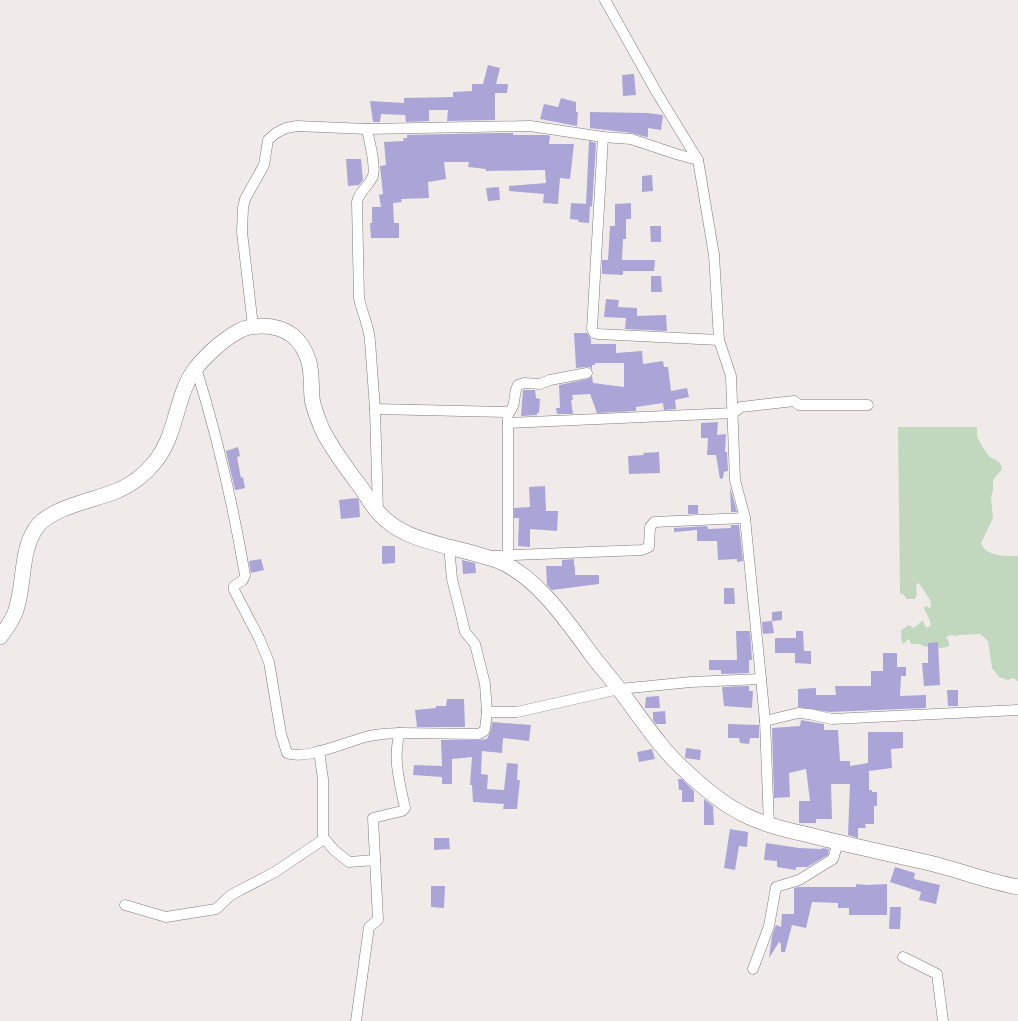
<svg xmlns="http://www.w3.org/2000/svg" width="1018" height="1021" font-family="Poppins,sans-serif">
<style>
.green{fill:#c2d8be}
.building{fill:#aaa5d6}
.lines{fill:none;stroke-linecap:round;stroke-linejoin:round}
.street-casing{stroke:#7f7a78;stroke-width:11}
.secondary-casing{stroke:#7f7a78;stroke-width:16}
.street{stroke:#fff;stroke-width:10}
.secondary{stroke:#fff;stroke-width:15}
</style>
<rect width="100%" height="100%" fill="#f0ebe9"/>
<path class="green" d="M898 427H977C977 430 977 433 977 436 978 440 987 454 989 456 995 461 1001 460 1002 469L993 480V490L991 497 993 518 981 543C986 557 1006 556 1018 556V682L1014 678 1008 680 999 677 992 668 988 641 980 634 959 635 956 636 950 635 946 637 949 642V646C943 648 940 649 935 646 929 646 925 648 920 644H911L909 639 904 643 902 644 901 630 909 625 914 628 923 620 925 626 927 628 931 625C930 618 925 613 924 607L927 606 929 608 931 606 930 600 919 583 916 585 917 594 915 599H907L903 594H900Z"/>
<g class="building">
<path d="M488 65 500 68 496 84H508L507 93H495V120L447 121 448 110H429V121L406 122 405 115 381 114 380 122H373L370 101 404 103V98L453 97V92L472 91V84H483Z"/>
<path d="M634 74 636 95 623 96 622 75Z"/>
<path d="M561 98 576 102V112H578L577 126 540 119 544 104 558 107Z"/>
<path d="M590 112 647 113 663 115 661 130 648 128V137H646L632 133 590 128Z"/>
<path d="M495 133H513V135H547L550 136 549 144H574L570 179 560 178 558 204 543 203 544 194 509 191V186L546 183 545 170 486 171V169L468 167 469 162H444L446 179 428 182 429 198 401 199 402 202 393 203 394 223H399V238H371L370 223H372V207H381L379 195 383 194 380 166 386 165 384 142 404 141 403 138H407V135Z"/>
<path d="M589 141 596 143 592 207 590 206 589 223 578 222 579 220 570 219 571 203 586 204Z"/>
<path d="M346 159H361L363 180 359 185 348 186Z"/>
<path d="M652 175 653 191 642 192V176Z"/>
<path d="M499 187 500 200 488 201 486 188Z"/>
<path d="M631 203V219H626V239H623L622 260H655L654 271H623V275L602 274V260H608L610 226H615V204Z"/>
<path d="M650 226H661V242H651Z"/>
<path d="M651 276H661L662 292H651Z"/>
<path d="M606 299 619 300 618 307 637 308V316L666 315 667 331 625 329 626 318 604 317Z"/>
<path d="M574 333H587L591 339V344H616V353L642 351 643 364 663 361 664 367H668L671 391 687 388 689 397 675 400 676 409 664 410 663 403 636 407V411L597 413 590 394 572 395 573 400H571L573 414H557L556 408H560L559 385 588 379 592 376 593 383 624 387V363H595V365H592V370L590 367H586L576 368Z"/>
<path d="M523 390H535L536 398 540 399 539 413H537V415L521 416Z"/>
<path d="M718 422 717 435 726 434 725 452H727L728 471 724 472 723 478 720 479 716 455H707L708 438H701V423Z"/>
<path d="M238 447 240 456 237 457 241 478 243 477 245 488 237 490H235L226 451Z"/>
<path d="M659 452 660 473 629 474 628 456 644 455 643 453Z"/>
<path d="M545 486 546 511H558L557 531 530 529V547L518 546 519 518H514V508L530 507 529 487Z"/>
<path d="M730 487 737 512H731Z"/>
<path d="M357 498 359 500 360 517 341 519 339 500Z"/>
<rect x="688" y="505" width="10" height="9"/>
<path d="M731 525H739L743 561 737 562V559L718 560 717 541H697V530L674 532V528L707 526 708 529 731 528Z"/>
<path d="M382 546H395V563L382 564Z"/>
<path d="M261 559 264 570 251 573 249 561Z"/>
<path d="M574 559V566H575V575H599V584L552 590 547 585 546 566H562V560Z"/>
<path d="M462 560 475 563 476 573 463 574Z"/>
<path d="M724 588H734L735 604H724Z"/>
<path d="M782 611V620L772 621V612Z"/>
<path d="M772 621 774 633 763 634 762 622Z"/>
<path d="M736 631H750L752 660H749V673L721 674V670H709V660H737Z"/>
<path d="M796 631H803L804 651H811V664L795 663V653H775V638H796Z"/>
<path d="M938 642 940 685 924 686 922 663H928V643Z"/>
<path d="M883 653H897V667H906V676H901L900 696 926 695V708L829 712 798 707V689L816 688V695H836L835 686H871V671H883Z"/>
<path d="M749 686V691H753L752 708 724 706 722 687Z"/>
<path d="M947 690H958V706H948Z"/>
<path d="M659 696 660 708H645L646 697Z"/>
<path d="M447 699H464L465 727H417L415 710 436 708V706H446Z"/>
<path d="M665 711 666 724H656L653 720V712Z"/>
<path d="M801 720 824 724V730H838L840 761H850V766L868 763V732H903V748L891 749 892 768 869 771V790H872V792H877V806H874V824H865L866 828H858V838L848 835 850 784H831L832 819H816V823H799V801H810L806 769 789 773 790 797 774 798 772 728 800 726Z"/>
<path d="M492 722 531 725 529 741 503 738 502 753 482 751 481 774 488 775 487 789 504 790 507 763 518 764 517 780H520L517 809H503L504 804 473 802 472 785H470L472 757 452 759V784H442V777L413 775 414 765 442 766 441 740H479L487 739 491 730Z"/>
<path d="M728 724 759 725V738H750L749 744 740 743 739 738H728Z"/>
<path d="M686 748 701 750 700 760 685 758Z"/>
<path d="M652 749 655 759 639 762 637 752Z"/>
<path d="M678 779H682L694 791V802H682V790H679Z"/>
<path d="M704 799 713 806 714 825H704Z"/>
<path d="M730 829 748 832 747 847 739 846 735 870 724 868Z"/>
<path d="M434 838H449L450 849 434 850Z"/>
<path d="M766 843 799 848 822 849V848L829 849 828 855 807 867H796V870L777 867V861L764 860Z"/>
<path d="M895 867 915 873 914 879 940 885 936 904 919 900 921 892 890 882Z"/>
<path d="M856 884 867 885 887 884V915H849V908H838V903L812 902 806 928 792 925 785 952H781V944L779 942 769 958 772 936 776 925 781 927 782 914H794V888L798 887H856Z"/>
<path d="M431 886H445L444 908 431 907Z"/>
<path d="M890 907H901L900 929H889Z"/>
</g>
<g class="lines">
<g class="street-casing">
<g id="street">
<path d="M605 0 657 93 698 160 714 255 719 340 731 376 735 480 745 518 761 679 765 721 769 825"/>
<path d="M367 129C369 141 376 164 373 176 369 186 359 191 357 202L359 298C362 313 369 326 370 341L375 409 378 512"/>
<path d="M603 137 592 329 594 333 598 334 719 340"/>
<path d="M253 326 242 232 243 208 245 199 264 165 268 140 276 133 286 128 297 126 367 129 530 126 603 137 631 139 676 154 698 160"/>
<path d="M196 368C217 435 233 505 245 575L243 580 234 586V590L259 638 269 662 281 734 287 753C305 761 348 741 369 736 379 734 389 733 400 733"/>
<path d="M375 409 505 412 507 415 508 420V555"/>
<path d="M507 415C518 404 512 396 518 385L524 383 540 384 550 380 587 373"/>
<path d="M508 423 733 413 741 407 794 401 799 405H868"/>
<path d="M491 556 642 550 649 547 650 527 654 522 745 518"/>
<path d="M487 712H517L619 689 691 682 761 679"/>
<path d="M765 721 798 713 809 714 832 719 1018 710"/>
<path d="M323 837 334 850 349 862 375 860"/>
<path d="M125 905 166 917 216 909 231 895 275 872 321 841 323 837V779L319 751"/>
<path d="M903 957 937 974 943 1021"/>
<path d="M753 969 769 926 776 887 799 880 833 859 838 843"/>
<path d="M356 1021 369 927 378 920 373 818 402 811 405 808C400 784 392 757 400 733L479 734 484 731 485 729 487 712 485 684 475 644 465 632 461 615 452 579 449 546"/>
</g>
</g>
<g class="secondary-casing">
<path id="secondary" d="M0 637C6 629 13 620 16 610 25 583 20 552 36 528 50 507 96 500 119 490 132 484 145 474 154 463 178 435 175 394 196 368 206 355 224 339 239 331 246 327 254 326 262 326 286 326 302 338 309 362 312 374 311 386 312 398 313 408 318 419 322 429 332 450 348 470 362 489 367 497 372 505 378 512 397 534 423 540 449 547 465 551 481 555 496 560 535 574 567 621 591 654 600 666 610 677 619 689 641 718 661 750 689 774 707 791 727 807 749 817 767 825 786 830 805 834 843 844 882 852 921 861 954 868 985 881 1018 887"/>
</g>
<use href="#street" class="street"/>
<use href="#secondary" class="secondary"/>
</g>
</svg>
